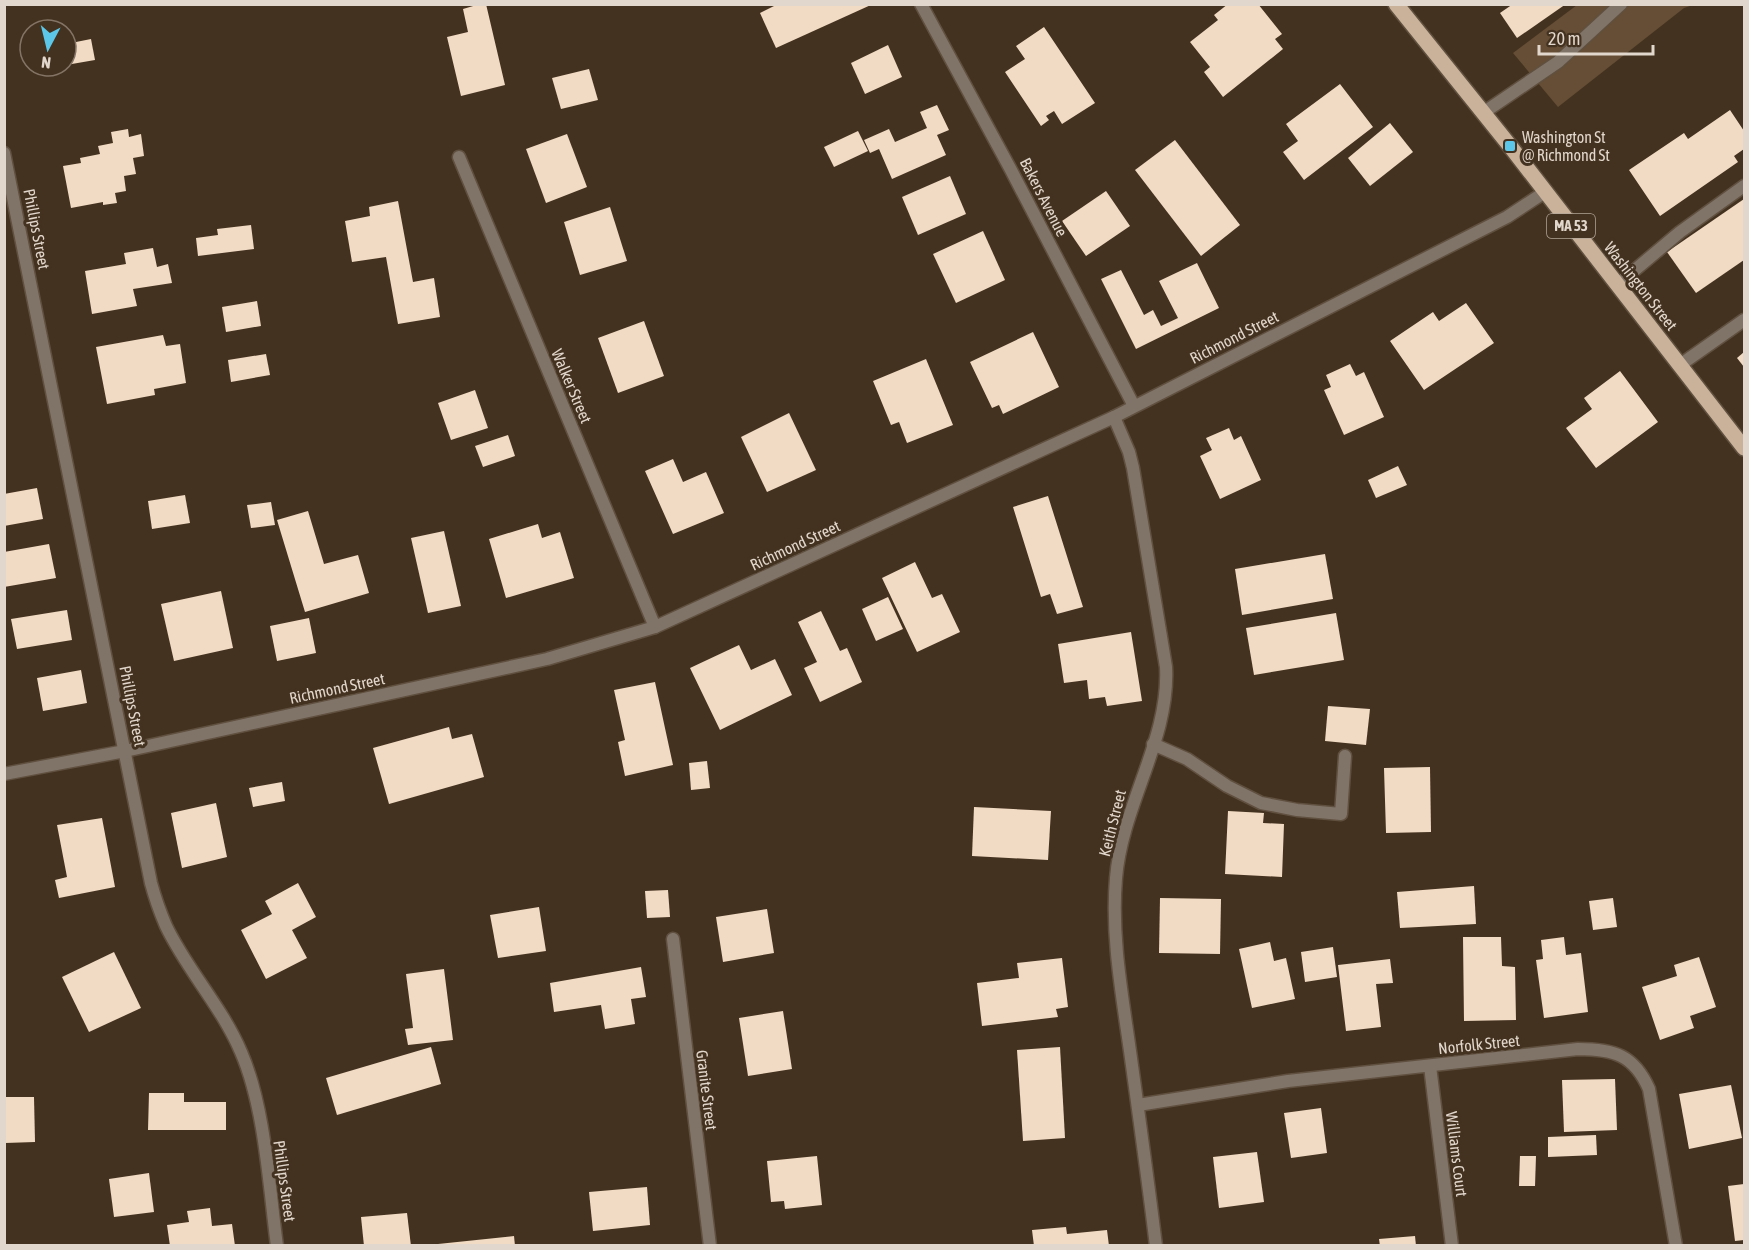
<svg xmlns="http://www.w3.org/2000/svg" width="1749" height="1250" font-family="'Asap Condensed',sans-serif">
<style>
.green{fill:#654e35}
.building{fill:#f2dbc4}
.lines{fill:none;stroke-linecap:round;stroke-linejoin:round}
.service-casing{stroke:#60503f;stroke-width:15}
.minor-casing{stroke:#60503f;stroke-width:15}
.primary-casing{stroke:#60503f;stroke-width:18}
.service{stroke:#807469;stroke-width:12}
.minor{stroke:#807469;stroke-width:12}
.primary{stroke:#c9b19a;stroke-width:15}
.poi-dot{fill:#5cc7e8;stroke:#443220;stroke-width:2}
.labels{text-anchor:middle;stroke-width:6;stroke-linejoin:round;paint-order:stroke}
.shield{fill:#443220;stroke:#b3a698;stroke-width:1.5}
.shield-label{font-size:15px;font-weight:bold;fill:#e2d7cc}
.poi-label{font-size:16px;fill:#e2d7cc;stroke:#443220;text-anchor:start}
.street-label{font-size:16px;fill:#e2d7cc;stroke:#443220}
</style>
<rect width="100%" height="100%" fill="#443220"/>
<path class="green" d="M1577 5H1693L1684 8 1558 107 1513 53Z"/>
<g class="building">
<path d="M480 4H486L505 85 461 96 447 37 468 32 463 9Z"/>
<path d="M778 4H873L776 48 760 13Z"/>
<path d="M1228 4H1258L1282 34 1275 39 1283 49 1223 97 1204 72 1210 67 1190 42 1218 20 1214 15Z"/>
<path d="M1513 4H1566L1517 38 1500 13Z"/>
<path d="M1044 27 1095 103 1062 124 1054 111 1046 116 1049 120 1041 126 1005 72 1025 59 1016 46Z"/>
<path d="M91 39 95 60 66 65V44Z"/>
<path d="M888 45 902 77 865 94 851 63Z"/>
<path d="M589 69 598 100 561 109 552 78Z"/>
<path d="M1340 84 1373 127 1304 180 1283 152 1298 141 1286 124Z"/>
<path d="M937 105 949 130 937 135 946 155 892 179 879 149 870 153 864 140 889 129 895 142 927 128 920 112Z"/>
<path d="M1730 110 1744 131V149L1734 156 1738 162 1660 216 1629 170 1684 133 1688 139Z"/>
<path d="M1390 123 1413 152 1370 186 1348 158Z"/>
<path d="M128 129 129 137 141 134 144 156 133 158 136 174 124 176 126 191 115 193 117 203 103 205V202L71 208 63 166 81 163 80 158 100 154 98 146 113 143 111 132Z"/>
<path d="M858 131 868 151 834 167 824 147Z"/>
<path d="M567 134 587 187 546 203 526 149Z"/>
<path d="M1175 140 1240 225 1201 256 1135 170Z"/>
<path d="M950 176 966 214 918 235 902 197Z"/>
<path d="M1106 191 1130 226 1086 256 1062 221Z"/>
<path d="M1744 199V260L1696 293 1667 252Z"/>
<path d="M398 201 413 282 434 278 440 317 398 324 386 257 352 262 345 221 370 216 369 207Z"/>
<path d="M610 207 627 261 580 275 564 222Z"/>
<path d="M251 225 254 249 198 256 196 238 218 235 217 229Z"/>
<path d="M983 231 1005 280 956 303 933 254Z"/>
<path d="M153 248 157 267 168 264 172 283 133 289 137 306 92 314 85 271 126 264 124 253Z"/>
<path d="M1197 263 1219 308 1136 349 1101 279 1121 270 1144 315 1153 310 1161 326 1178 318 1159 281Z"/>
<path d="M257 301 261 326 226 332 222 307Z"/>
<path d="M1466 303 1494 343 1424 390 1390 341 1433 312 1439 321Z"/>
<path d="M644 321 664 376 618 393 598 338Z"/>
<path d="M1033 332 1059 387 1003 414 999 405 992 408 970 362Z"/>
<path d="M163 335 166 346 180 344 186 383 154 389 155 395 107 404 96 347Z"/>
<path d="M1744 352V367L1737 358Z"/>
<path d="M266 354 270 375 231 382 228 360Z"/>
<path d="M926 359 953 425 907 443 899 422 891 425 873 381Z"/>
<path d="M1350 364 1356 376 1364 372 1384 417 1344 435 1324 390 1331 387 1326 375Z"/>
<path d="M1620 371 1658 422 1596 468 1566 428 1592 409 1584 398Z"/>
<path d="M475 390 488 428 451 440 438 403Z"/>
<path d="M789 413 816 470 767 492 741 437Z"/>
<path d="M1229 428 1234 440 1241 436 1261 480 1220 499 1200 456 1212 450 1206 438Z"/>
<path d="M508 435 515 456 483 467 475 446Z"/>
<path d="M673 459 683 482 706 472 724 513 673 534 645 471Z"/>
<path d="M1398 466 1407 485 1376 498 1368 480Z"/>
<path d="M37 488 43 519 4 526V494Z"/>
<path d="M185 495 190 523 152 529 148 501Z"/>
<path d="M1048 496 1083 607 1057 614 1050 594 1041 597 1013 507Z"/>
<path d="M271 502 275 525 251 528 247 505Z"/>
<path d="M308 511 324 564 358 555 369 593 305 612 277 520Z"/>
<path d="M538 524 542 538 560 532 574 578 506 598 489 539Z"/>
<path d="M444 531 461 606 428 613 411 538Z"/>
<path d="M49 544 56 578 4 587V552Z"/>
<path d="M1325 554 1333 599 1242 615 1235 569Z"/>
<path d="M915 562 932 598 942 594 960 632 917 652 882 578Z"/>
<path d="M221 591 233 648 174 661 161 604Z"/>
<path d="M888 597 903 629 876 641 862 609Z"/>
<path d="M67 610 72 640 17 649 11 619Z"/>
<path d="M821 611 840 651 847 648 862 682 820 702 804 668 817 662 798 622Z"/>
<path d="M1336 613 1344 660 1254 675 1246 628Z"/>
<path d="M309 618 316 653 277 661 270 626Z"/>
<path d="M1131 632 1142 701 1107 706 1105 697 1089 699 1087 680 1064 683 1058 644Z"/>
<path d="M739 645 751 670 775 659 792 695 720 730 690 668Z"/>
<path d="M81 670 87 703 43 711 37 678Z"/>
<path d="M655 682 673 765 625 776 618 742 625 740 614 690Z"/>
<path d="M1328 706 1370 709 1366 745 1325 741Z"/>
<path d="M449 727 452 739 472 734 484 777 389 804 373 748Z"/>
<path d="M707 761 710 788 691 790 689 763Z"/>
<path d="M1430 767 1431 832 1386 833 1384 768Z"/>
<path d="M282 782 285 801 253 807 249 788Z"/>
<path d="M216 803 227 857 182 868 171 813Z"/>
<path d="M974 807 1051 811 1048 860 972 856Z"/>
<path d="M1228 811 1264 813 1263 823 1284 824 1282 877 1225 874Z"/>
<path d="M102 818 115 887 59 898 55 880 67 877 57 825Z"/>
<path d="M298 883 316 917 292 930 307 958 266 979 241 930 272 914 265 901Z"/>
<path d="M1474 886 1476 924 1400 928 1397 892Z"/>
<path d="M668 890 670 917 647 918 645 891Z"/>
<path d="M1160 898 1221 899 1220 954 1159 953Z"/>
<path d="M1613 898 1617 927 1593 930 1589 901Z"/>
<path d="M539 907 546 951 498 958 490 915Z"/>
<path d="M767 909 774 953 723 962 716 917Z"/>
<path d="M1463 937H1501L1502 966 1515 967 1516 1020 1464 1021Z"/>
<path d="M1564 937 1566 955 1581 953 1588 1012 1544 1018 1536 960 1543 959 1541 940Z"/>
<path d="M1270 942 1274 961 1286 958 1295 999 1252 1008 1239 949Z"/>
<path d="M1333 947 1337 977 1305 982 1301 952Z"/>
<path d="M114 952 141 1008 89 1032 62 977Z"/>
<path d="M1699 957 1716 1007 1690 1016 1694 1028 1660 1040 1642 987 1677 976 1674 965Z"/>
<path d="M1062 958 1068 1007 1056 1009 1058 1017 982 1026 977 983 1019 978 1017 963Z"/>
<path d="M1390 959 1393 983 1376 984 1381 1027 1346 1031 1338 965Z"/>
<path d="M641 967 646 997 631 999 635 1024 605 1029 601 1005 554 1012 550 983Z"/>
<path d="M444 969 453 1040 408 1045 405 1029 413 1028 406 974Z"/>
<path d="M783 1011 792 1069 748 1076 739 1018Z"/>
<path d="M431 1047 441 1084 337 1115 326 1078Z"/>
<path d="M1060 1047 1065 1138 1023 1141 1017 1050Z"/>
<path d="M1615 1079 1617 1130 1564 1132 1562 1080Z"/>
<path d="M1731 1085 1742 1138 1689 1149 1679 1094Z"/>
<path d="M149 1093H184V1102H226V1130H148Z"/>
<path d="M4 1097H34L35 1142 5 1143Z"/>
<path d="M1321 1108 1327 1153 1291 1158 1284 1113Z"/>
<path d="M1596 1135 1597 1155 1548 1157V1137Z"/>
<path d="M1257 1152 1264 1202 1219 1208 1213 1157Z"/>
<path d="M817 1156 822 1205 785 1209 784 1201 771 1202 767 1161Z"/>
<path d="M1520 1156H1536L1535 1186H1519Z"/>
<path d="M149 1173 154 1212 114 1217 109 1179Z"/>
<path d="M1744 1184V1240L1735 1241 1728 1186Z"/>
<path d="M647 1187 650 1225 593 1231 589 1192Z"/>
<path d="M210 1208 212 1226 232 1224 235 1246H170L167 1225 189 1222 187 1211Z"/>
<path d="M407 1213 411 1246H364L361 1217Z"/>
<path d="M1066 1227 1067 1234 1107 1230 1109 1246H1070V1244L1034 1246 1032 1230Z"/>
<path d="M514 1236 515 1246H438V1244Z"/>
<path d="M1415 1236 1416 1246H1380L1379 1239Z"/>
</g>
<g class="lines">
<g class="service-casing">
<g id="service">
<path d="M1483 113 1558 62 1621 4"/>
<path d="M1617 285 1680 232 1744 186"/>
<path d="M1680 365 1744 320"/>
<path d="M1153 744 1187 759 1227 786 1261 803 1297 810 1341 814 1345 756"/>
</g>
</g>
<g class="minor-casing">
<g id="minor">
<path d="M921 4 1011 170 1134 406"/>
<path d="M4 153 151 883C155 898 160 912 166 926 187 970 222 1007 241 1052 265 1107 269 1186 277 1246"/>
<path d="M459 157 655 627"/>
<path d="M1114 417 1129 452 1133 468 1166 667C1170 739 1122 805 1116 878 1111 936 1122 994 1130 1051 1139 1116 1148 1180 1156 1246"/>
<path d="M4 774 125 751 547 659 655 627 1114 417 1507 217 1545 192"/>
<path d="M673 939 710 1246"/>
<path d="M1430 1066 1452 1246"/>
<path d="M1138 1105 1288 1081 1578 1049C1614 1049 1634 1055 1649 1089L1676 1246"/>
</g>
</g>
<g class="primary-casing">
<path id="primary" d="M1396 4 1510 146 1744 448"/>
</g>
<use href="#service" class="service"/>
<use href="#minor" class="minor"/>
<use href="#primary" class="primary"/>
</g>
<rect class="poi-dot" x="1504" y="140" width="12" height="12" rx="3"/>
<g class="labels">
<rect class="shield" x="1547" y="214" width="48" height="24" rx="4.5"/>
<g class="shield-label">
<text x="1571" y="231">MA 53</text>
</g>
<g class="poi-label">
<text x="1522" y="143">Washington St<tspan x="1522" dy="18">@ Richmond St</tspan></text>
</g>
<g class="street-label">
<text transform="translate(1044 197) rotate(63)" y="6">Bakers Avenue</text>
<text transform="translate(37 229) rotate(79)" y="6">Phillips Street</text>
<text transform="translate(1641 286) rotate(52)" y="6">Washington Street</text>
<text transform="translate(1234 337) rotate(-27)" y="6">Richmond Street</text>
<text transform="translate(572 386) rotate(67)" y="6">Walker Street</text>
<text transform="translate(795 545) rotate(-25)" y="6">Richmond Street</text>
<text transform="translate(337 688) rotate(-12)" y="6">Richmond Street</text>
<text transform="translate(133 706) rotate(79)" y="6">Phillips Street</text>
<text transform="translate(1112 823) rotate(-76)" y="6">Keith Street</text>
<text transform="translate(1479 1044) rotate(-6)" y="6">Norfolk Street</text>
<text transform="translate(707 1090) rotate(83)" y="6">Granite Street</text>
<text transform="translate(1457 1154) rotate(83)" y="6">Williams Court</text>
<text transform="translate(285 1181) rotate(82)" y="6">Phillips Street</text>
</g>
</g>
<rect width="1749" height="1250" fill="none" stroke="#e2d7cc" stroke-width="12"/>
<g transform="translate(48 48) rotate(187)"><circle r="28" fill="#443220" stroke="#837465" stroke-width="1.5"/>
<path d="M0-4.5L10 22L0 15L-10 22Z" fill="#5cc7e8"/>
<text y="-9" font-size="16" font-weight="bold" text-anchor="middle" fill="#e2d7cc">N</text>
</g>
<path d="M1539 45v9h114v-9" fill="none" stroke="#e2d7cc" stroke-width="3"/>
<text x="1548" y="45" font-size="18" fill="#e2d7cc" stroke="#443220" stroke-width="4.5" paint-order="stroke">20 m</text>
</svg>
